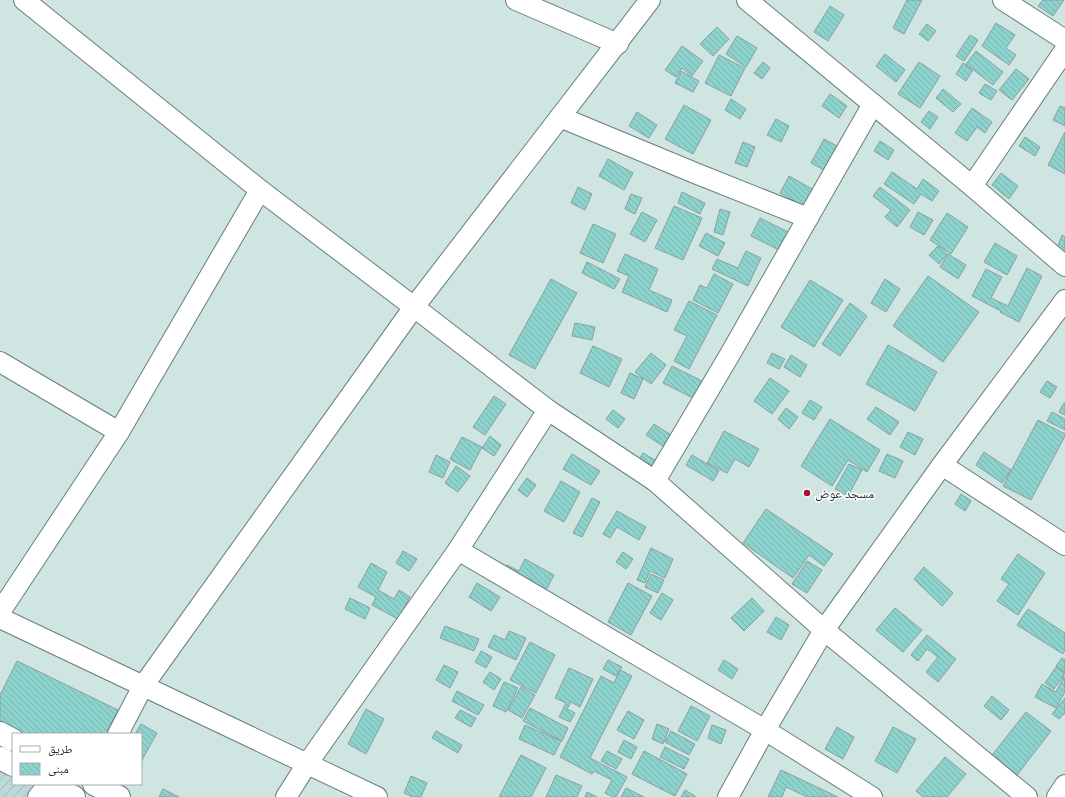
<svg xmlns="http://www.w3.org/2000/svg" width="1065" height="797" font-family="'Source Serif 4','Noto Naskh Arabic',serif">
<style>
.industrial{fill:url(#industrial-furrows)}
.building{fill:url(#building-back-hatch);stroke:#8ba09e}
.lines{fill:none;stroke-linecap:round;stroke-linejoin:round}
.minor-casing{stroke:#6a7e7c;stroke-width:22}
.major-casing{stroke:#6a7e7c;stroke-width:24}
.minor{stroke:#fff;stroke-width:20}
.major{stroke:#fff;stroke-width:22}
.poi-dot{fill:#a81033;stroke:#fff;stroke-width:1.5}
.labels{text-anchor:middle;stroke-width:3;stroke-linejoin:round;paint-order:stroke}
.poi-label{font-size:13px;fill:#272f2e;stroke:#fff;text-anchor:start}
</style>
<defs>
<pattern id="industrial-furrows" width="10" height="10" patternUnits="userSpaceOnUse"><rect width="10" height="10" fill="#bbd9d6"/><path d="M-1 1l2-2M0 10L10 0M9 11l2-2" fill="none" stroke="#a1bbb8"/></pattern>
<pattern id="building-back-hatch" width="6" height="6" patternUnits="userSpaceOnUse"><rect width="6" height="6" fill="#8bd3cc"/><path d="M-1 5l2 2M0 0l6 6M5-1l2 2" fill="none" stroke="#78b5b0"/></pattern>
</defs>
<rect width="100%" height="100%" fill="#cfe5e2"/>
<path class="industrial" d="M0 765 13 772V784H37L62 797H0Z"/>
<g class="building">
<path d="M907 0H922L904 34 893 28Z"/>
<path d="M1043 0H1064L1053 16 1038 6Z"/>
<path d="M830 6 844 15 828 41 814 32Z"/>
<path d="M996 23 1015 35 1006 48 1016 55 1009 65 982 46Z"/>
<path d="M927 24 936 31 928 41 919 34Z"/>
<path d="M717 27 729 39 713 56 700 44Z"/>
<path d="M970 35 978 40 964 61 956 56Z"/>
<path d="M737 36 757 48 746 67 726 54Z"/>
<path d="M682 46 703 61 692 76 682 68 676 77 665 70Z"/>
<path d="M976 51 1003 72 993 85 966 64Z"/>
<path d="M885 54 905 70 896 82 876 66Z"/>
<path d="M719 55 745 68 731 96 705 83Z"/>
<path d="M763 62 770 68 762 79 754 73Z"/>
<path d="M919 62 940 76 920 108 898 94Z"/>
<path d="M963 63 973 70 966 81 956 74Z"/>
<path d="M1016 69 1029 79 1012 100 999 90Z"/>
<path d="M681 71 699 81 693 92 675 83Z"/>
<path d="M985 84 997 91 991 100 979 93Z"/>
<path d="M943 89 961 104 953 112 936 98Z"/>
<path d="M830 94 847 106 839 118 822 106Z"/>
<path d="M731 99 746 109 740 119 725 110Z"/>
<path d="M684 105 711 120 693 154 665 139Z"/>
<path d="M1060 106 1065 108V126L1053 120Z"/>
<path d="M972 108 992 122 985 133 977 127 967 141 955 133Z"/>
<path d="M929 111 938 117 930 129 921 122Z"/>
<path d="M637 112 657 125 649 138 629 126Z"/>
<path d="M776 119 789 126 781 142 767 135Z"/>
<path d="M1065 132V174L1048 165Z"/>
<path d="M1025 137 1040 147 1035 156 1019 146Z"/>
<path d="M824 139 837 146 824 170 811 163Z"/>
<path d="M880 141 894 150 888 160 874 151Z"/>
<path d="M743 142 755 147 747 167 735 163Z"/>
<path d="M608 159 633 173 624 190 599 176Z"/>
<path d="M892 172 917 189 923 179 939 191 932 201 921 194 914 204 884 184Z"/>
<path d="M1001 173 1018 186 1009 199 992 185Z"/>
<path d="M789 176 814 190 805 207 780 193Z"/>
<path d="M578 187 592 194 585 210 571 203Z"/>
<path d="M880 187 910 210 897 227 885 217 891 210 873 196Z"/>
<path d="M682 192 705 203 700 214 678 203Z"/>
<path d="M631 194 642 198 635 214 625 209Z"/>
<path d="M674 206 702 218 683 260 655 248Z"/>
<path d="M720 209 730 212 723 235 714 232Z"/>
<path d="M642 212 657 220 645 242 630 234Z"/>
<path d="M918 212 933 220 924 235 910 227Z"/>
<path d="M947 213 968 227 951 254 930 240Z"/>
<path d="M760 218 788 232 779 250 751 236Z"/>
<path d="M593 224 616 234 603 263 580 253Z"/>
<path d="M706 233 725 243 718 256 699 246Z"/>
<path d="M1062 235 1065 237V255L1056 251Z"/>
<path d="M995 243 1017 256 1007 275 984 262Z"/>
<path d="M938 246 947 254 939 264 929 255Z"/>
<path d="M746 251 761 258 748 286 712 269 717 259 738 268Z"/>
<path d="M625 254 658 269 649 290 672 300 667 312 622 292 629 276 617 271Z"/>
<path d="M948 254 966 265 958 279 940 267Z"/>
<path d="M587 262 620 279 614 289 582 273Z"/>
<path d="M1027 268 1042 276 1019 322 1000 312 1001 311 972 296 986 269 1002 277 991 298 1008 306Z"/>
<path d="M714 274 733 284 718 313 693 300 700 285 707 288Z"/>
<path d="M928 276 979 312 943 362 893 326Z"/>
<path d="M551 279 577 293 535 369 509 355Z"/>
<path d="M885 279 900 289 886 312 871 303Z"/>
<path d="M810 280 843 300 814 347 781 327Z"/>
<path d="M689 301 717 315 689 369 674 361 687 336 674 330Z"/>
<path d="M850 303 867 316 840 356 822 344Z"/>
<path d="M575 323 595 327 592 340 572 336Z"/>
<path d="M888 345 937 372 915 411 866 384Z"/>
<path d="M593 346 622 359 609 387 580 373Z"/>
<path d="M651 353 666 365 651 384 635 372Z"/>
<path d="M772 353 785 359 779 369 767 363Z"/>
<path d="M791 355 807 365 800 377 784 367Z"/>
<path d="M672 366 702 381 693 398 663 383Z"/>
<path d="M630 373 643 379 634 399 621 393Z"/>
<path d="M770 378 789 391 772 414 754 401Z"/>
<path d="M1047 381 1057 387 1050 398 1040 392Z"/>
<path d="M494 396 506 404 485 435 473 427Z"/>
<path d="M810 400 822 407 814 420 802 413Z"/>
<path d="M1064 403H1065V415L1059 412Z"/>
<path d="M876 407 899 422 890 435 867 419Z"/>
<path d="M786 408 798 417 789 429 778 419Z"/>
<path d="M613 410 625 419 618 428 606 419Z"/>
<path d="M1052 412 1065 419V430L1047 421Z"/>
<path d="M830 419 880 450 867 472 848 460 832 486 801 466Z"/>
<path d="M1038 420 1065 434V436L1031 500 1003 486Z"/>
<path d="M654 424 671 435 663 446 646 435Z"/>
<path d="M724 431 759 449 749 467 735 459 727 473 707 463Z"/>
<path d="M908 432 923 439 915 455 900 447Z"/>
<path d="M490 436 501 445 494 456 482 448Z"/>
<path d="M462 437 482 447 470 470 450 459Z"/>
<path d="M984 452 1011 470 1002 483 976 465Z"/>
<path d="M643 453 655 460 649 471 637 463Z"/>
<path d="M572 454 600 471 591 485 563 469Z"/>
<path d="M887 454 903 461 895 478 879 471Z"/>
<path d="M436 455 450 462 443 478 429 472Z"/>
<path d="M692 455 719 471 713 481 686 465Z"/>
<path d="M849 464 862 470 848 496 835 489Z"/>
<path d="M456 466 470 476 458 492 445 483Z"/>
<path d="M527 478 536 485 527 497 518 490Z"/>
<path d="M561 481 580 492 564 522 544 511Z"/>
<path d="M961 494 971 501 965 511 955 504Z"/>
<path d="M592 498 600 502 582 537 573 533Z"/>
<path d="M766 509 833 554 824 566 809 555 793 578 743 543Z"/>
<path d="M617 511 646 527 639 540 617 527 610 538 603 534Z"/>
<path d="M651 548 673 559 665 578 650 571 645 583 637 580Z"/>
<path d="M403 551 417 559 409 571 396 563Z"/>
<path d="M623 552 633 559 626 569 616 562Z"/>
<path d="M1018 554 1045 573 1018 615 997 601 1009 584 1001 579Z"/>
<path d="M525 559 554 575 545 592 504 571 507 565 519 571Z"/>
<path d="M807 561 822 570 807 593 792 584Z"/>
<path d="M371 563 387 572 378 590 394 599 399 590 410 597 398 619 372 605 376 597 358 587Z"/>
<path d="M924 567 953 593 942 606 914 579Z"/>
<path d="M651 574 664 580 658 593 645 587Z"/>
<path d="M477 583 500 597 491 611 469 597Z"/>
<path d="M628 583 652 596 631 635 608 622Z"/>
<path d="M662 593 673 600 661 620 650 613Z"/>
<path d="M350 598 370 608 365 619 345 609Z"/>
<path d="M752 598 764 611 744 631 731 618Z"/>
<path d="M895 608 922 630 903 652 876 630Z"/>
<path d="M1028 609 1065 633V650L1063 654 1017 625Z"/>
<path d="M776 617 789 625 781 640 767 632Z"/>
<path d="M445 626 479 639 474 651 440 638Z"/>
<path d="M509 631 526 638 516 660 488 647 494 635 505 640Z"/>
<path d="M927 635 956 659 938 682 926 672 938 657 927 649 918 661 911 655Z"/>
<path d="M530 642 555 655 536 693 510 680Z"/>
<path d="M481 651 492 657 486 668 475 662Z"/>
<path d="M1062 658 1065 660V672L1056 666Z"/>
<path d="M608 660 622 667 616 676 603 669Z"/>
<path d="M724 660 738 669 732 679 718 670Z"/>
<path d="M17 661 118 710 106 734H13L0 728V695Z"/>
<path d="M444 665 458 672 450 688 436 680Z"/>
<path d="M1056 667 1065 673 1054 689 1045 683Z"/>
<path d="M569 668 593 679 580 707 571 702 567 709 575 713 570 722 559 717 566 703 555 698Z"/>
<path d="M620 670 632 676 590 758 627 777 616 797H613L605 793 612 780 594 771 592 774 560 757 601 676 614 683Z"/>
<path d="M490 672 501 679 494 690 483 682Z"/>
<path d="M1064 676 1065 692 1056 708 1035 697 1042 684 1056 692Z"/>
<path d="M504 682 518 688 506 712 493 706Z"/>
<path d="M521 687 535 695 522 718 508 710Z"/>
<path d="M457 691 484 705 478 715 452 701Z"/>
<path d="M992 696 1009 710 1001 720 984 706Z"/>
<path d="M1065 698V713L1059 719 1052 714Z"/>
<path d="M691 706 710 716 697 741 678 731Z"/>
<path d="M530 708 568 728 562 741 523 721Z"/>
<path d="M366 709 384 719 366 754 348 744Z"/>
<path d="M460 710 476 718 471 727 455 718Z"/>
<path d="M628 711 644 720 634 739 617 730Z"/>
<path d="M1026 712 1051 731 1014 779 989 759Z"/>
<path d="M141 724 157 733 141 762V734H135Z"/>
<path d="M657 724 669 729 663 744 652 739Z"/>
<path d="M525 725 561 741 554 755 519 739Z"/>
<path d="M712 725 726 730 721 744 708 738Z"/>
<path d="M837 727 854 737 843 759 825 749Z"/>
<path d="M893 727 916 739 897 773 875 761Z"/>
<path d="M436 731 462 745 458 753 432 738Z"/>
<path d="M671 731 695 744 689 755 665 742Z"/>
<path d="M624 740 637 747 631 759 618 752Z"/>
<path d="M665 747 689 759 684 769 660 757Z"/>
<path d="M607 751 622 759 616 769 601 761Z"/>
<path d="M644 751 687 774 675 796 632 774Z"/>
<path d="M521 755 546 768 531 797H499Z"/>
<path d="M945 757 966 774 947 797H923L916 791Z"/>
<path d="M781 770 838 797H807L786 787 782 797H768Z"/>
<path d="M556 775 582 786 577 797H546Z"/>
<path d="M411 776 427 783 421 797H413L404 793Z"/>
<path d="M626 788 644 797H621Z"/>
<path d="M163 789 179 797H159Z"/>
<path d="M685 790 695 796V797H681Z"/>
<path d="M587 792 597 797H585Z"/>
</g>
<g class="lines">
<g class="minor-casing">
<g id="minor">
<path d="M24 0 260 190 414 307 548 410 655 481 824 630 1027 797"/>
<path d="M516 0 618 44"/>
<path d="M747 0 972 186 1065 266"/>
<path d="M1003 0 1065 40"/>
<path d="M560 117 695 173 808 218"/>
<path d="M972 186 1065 50"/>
<path d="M0 362 119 432"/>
<path d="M942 465 1065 545"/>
<path d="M655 481 729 356 873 104"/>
<path d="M458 550 765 730 872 797"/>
<path d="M0 612 119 432 260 190"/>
<path d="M0 618 377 797"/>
<path d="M118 734 143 686 414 307 650 0"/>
<path d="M38 797 49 784"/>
<path d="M286 797 307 764 458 550 548 410"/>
<path d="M728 797 765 730 824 630 942 465 1065 300"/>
<path d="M1057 797 1065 785"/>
</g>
</g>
<g class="major-casing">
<g id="major">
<path d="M0 733 13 740"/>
<path d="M0 758 13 765"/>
<path d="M49 784 74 797"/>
<path d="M94 784 119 797"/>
</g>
</g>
<use href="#minor" class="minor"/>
<use href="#major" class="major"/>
</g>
<circle class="poi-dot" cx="807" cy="493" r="4"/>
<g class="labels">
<g class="poi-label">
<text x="815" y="498">مسجد عوض</text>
</g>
</g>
<rect x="12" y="733" width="130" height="52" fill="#ffffff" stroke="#a9acab"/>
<rect x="20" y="746" width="20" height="6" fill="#ffffff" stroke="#a9acab"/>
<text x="48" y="753" font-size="12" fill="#272f2e">طريق</text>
<rect x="20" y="763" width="20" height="12" fill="url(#building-back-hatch)" stroke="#a9acab"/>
<text x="48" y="773" font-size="12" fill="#272f2e">مبنى</text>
</svg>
